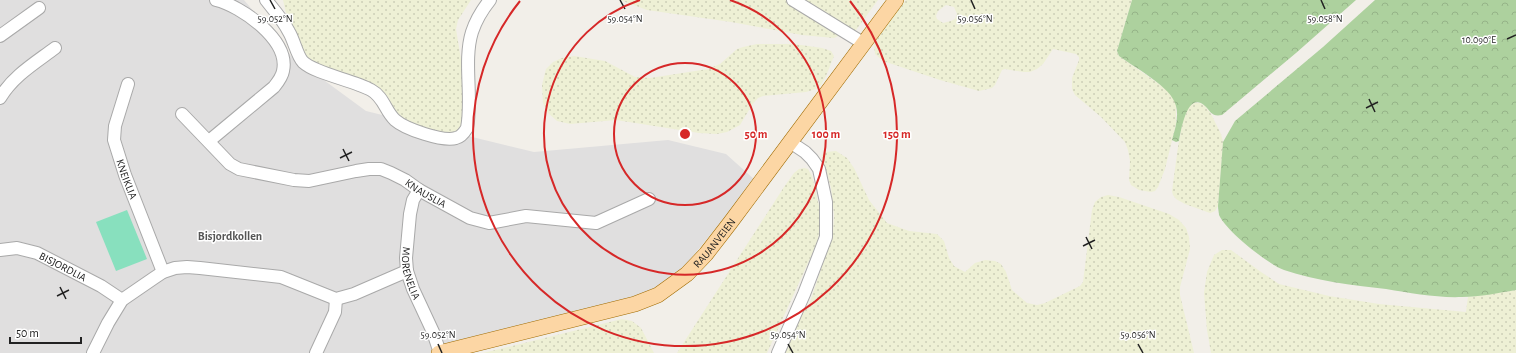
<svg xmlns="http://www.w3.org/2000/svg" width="1516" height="353" font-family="'Alegreya Sans',sans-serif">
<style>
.residential{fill:#e0dfdf}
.farmland{fill:url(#farmland-dots);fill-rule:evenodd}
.forest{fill:url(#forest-crowns)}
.pitch{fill:#88e0be}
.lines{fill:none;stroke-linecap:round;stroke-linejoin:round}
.minor-casing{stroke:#a9a9a9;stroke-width:14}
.major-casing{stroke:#a06b00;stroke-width:16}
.minor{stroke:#fff;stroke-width:12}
.major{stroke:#fcd6a4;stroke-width:15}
.ticks{fill:none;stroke:#222;stroke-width:1.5}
.ring{fill:none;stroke:#d62828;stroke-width:2}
.labels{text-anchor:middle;stroke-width:3;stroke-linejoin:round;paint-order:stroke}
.street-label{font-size:11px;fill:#222;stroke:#fff}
.neighbourhood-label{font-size:12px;font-weight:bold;fill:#555;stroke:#fff}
.ticks-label{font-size:10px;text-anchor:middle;fill:#222;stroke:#fff;stroke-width:3;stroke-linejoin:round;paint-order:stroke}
.centre{fill:#d62828;stroke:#fff;stroke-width:2}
.ring-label{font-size:12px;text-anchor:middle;font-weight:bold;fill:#d62828;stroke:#fff;stroke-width:3;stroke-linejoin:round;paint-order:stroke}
</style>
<defs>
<pattern id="farmland-dots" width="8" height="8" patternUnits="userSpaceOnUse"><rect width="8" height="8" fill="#eef0d5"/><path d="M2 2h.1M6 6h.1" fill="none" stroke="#ccceb7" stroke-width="1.8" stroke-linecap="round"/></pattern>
<pattern id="forest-crowns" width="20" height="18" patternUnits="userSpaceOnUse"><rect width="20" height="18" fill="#add19e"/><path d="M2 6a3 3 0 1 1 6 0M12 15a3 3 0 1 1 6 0" fill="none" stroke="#95b388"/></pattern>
</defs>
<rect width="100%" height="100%" fill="#f2efe9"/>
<path class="residential" d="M0 0H244L291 56 366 111 534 152 668 140 726 154 755 180 658 299 435 353H0Z"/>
<g class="farmland">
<path d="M283 0H471L458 20 456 29 465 84 463 126 452 135 429 130 398 117 388 97 382 91 309 60 304 53 286 13Z"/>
<path d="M620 0H786L839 33 838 36 834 38 802 35 731 22 647 10Z"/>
<path d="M800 0H878L856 30 853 31Z"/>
<path d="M906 0H1132L1117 51 1119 56 1126 61 1166 89 1173 96 1176 105V124L1165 169 1158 187 1155 191 1151 192 1139 190 1131 185 1129 180 1130 161 1128 150 1125 142 1101 117 1075 95 1072 89V78L1079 60V57L1076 54 1053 49 1043 64 1037 69 1030 72H1023L1005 69 1002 70 995 85 992 88 979 91 940 80 883 61 875 54 874 44 884 28ZM946 5 954 7 957 14 955 19 951 21 943 23 937 19 936 16 938 11Z"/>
<path d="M757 44H794L822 48 831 51 834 56 826 76 821 85 816 89 806 92 763 96 758 98 752 105 740 125 727 132 717 134 699 133 616 120 570 124 557 121 548 113 543 103 542 85 546 69 553 62 562 58 574 56 605 61 635 77 650 78 708 69 720 64 737 49 743 47Z"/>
<path d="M1194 103H1200L1205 106 1211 114 1221 134 1223 142 1218 206 1215 211 1210 213 1185 204 1176 199 1173 195 1172 191 1178 147 1183 120 1189 107Z"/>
<path d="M836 151 847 158 854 168 869 200 887 223 909 231 937 234 944 241 949 258 954 266 965 272 975 263 985 260 995 261 1001 264 1006 272 1012 290 1027 303 1037 305 1045 303 1080 286 1083 282 1092 210 1095 202 1101 197 1108 195 1119 197 1169 214 1179 220 1186 228 1189 237 1190 249 1180 287V295L1194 353H785L803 312 810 302 833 233 834 215 831 188 822 155 826 152Z"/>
<path d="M804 168 808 169 812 176 819 206 820 222 818 241 767 353H677L784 187 794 173 799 169Z"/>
<path d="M1222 250H1231L1261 272 1279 284 1329 296 1379 304 1466 312 1468 297 1516 290V353H1211L1207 330 1204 293 1207 272 1214 255Z"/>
<path d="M622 319 632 321 641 328 654 353H483Z"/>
</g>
<g class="forest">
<path d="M1132 0H1356L1296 53 1222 115C1212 117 1211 112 1205 106 1187 90 1181 131 1179 141L1176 142 1172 140C1175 129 1179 117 1176 106 1172 87 1135 68 1119 56L1117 51Z"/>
<path d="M1375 0H1516V290C1498 293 1480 297 1462 297 1436 298 1411 293 1386 289 1352 285 1316 281 1284 270 1268 264 1226 231 1219 215 1219 213 1218 209 1218 206L1223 142 1235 121 1323 47Z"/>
</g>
<path class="pitch" d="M127 210 147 259 116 271 96 222Z"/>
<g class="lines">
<g class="minor-casing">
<g id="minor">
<path d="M266 0C274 10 283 20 289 32 294 40 297 56 303 62 316 74 353 80 371 90 384 97 385 111 395 120 405 129 443 142 456 138 461 137 464 133 467 128 473 98 463 61 472 32 476 20 482 10 490 0"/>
<path d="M793 0 863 43"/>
<path d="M0 36 39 8"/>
<path id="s1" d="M128 84 115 126 114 140 125 175 163 272"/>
<path d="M0 98C13 76 35 63 55 48"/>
<path id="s2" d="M182 114 230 164 239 169 294 180 309 181 356 171 369 169H381L391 173 405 180 419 190 470 218 489 223 526 216 596 223 649 199"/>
<path d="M209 141 274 87C278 82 282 77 283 71 290 40 241 6 216 0"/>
<path id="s3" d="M419 190 413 200 410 214 406 258 407 271 413 289 433 332 440 353"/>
<path id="s4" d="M0 250 17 248 37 253 101 286 122 300"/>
<path d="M93 353 108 323 122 300 154 278 163 272 175 268 187 267 200 268 281 277 336 299 354 294 407 271"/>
<path d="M316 353 335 312 336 299"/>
<path d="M778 353 804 294 826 237V202L819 169 812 159 805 152 790 142"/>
</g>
</g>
<g class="major-casing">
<g id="major">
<path id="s5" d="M439 353 635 304 658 295 687 274 706 254 730 223 896 0"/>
</g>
</g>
<use href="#minor" class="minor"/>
<use href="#major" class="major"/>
</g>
<path class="ticks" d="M270 0 275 9M620 0 625 9M971 0 975 9M1321 0 1325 9M1507 39 1516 35M1369 99 1375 112M1366 108 1378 102M343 149 349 161M340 158 352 152M1086 237 1092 249M1083 246 1095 240M60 287 66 299M57 296 69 290M438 344 442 353M788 344 793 353M1138 344 1143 353"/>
<g class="ring">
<circle cx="685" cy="134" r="71"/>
<path d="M730 0A141 141 0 1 1 640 0"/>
<path d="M850 1A212 212 0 1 1 520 1"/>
</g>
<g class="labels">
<g class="street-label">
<text dy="4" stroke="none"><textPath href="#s1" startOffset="99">KNEIKLIA</textPath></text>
<text dy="4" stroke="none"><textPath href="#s2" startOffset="275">KNAUSLIA</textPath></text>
<text dy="4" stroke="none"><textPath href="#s5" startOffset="304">RAUANVEIEN</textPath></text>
<text dy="4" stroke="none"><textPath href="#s4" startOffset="67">BISJORDLIA</textPath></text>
<text dy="4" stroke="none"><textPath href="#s3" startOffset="86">MORENELIA</textPath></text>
</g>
<g class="neighbourhood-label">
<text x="230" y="240">Bisjordkollen</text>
</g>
</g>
<g class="ticks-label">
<text x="275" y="22">59.052°N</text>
<text x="625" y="22">59.054°N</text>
<text x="975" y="22">59.056°N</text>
<text x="1325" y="22">59.058°N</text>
<text x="1479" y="43">10.090°E</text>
<text x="438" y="338">59.052°N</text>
<text x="788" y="338">59.054°N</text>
<text x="1138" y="338">59.056°N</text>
</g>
<circle cx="685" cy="134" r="6" class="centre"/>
<g class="ring-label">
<text x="756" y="138">50 m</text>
<text x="826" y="138">100 m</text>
<text x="897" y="138">150 m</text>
</g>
<path d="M10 337v6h71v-6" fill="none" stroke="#222222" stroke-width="2"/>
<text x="16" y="337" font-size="12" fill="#222222" stroke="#ffffff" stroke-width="3" paint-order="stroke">50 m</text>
</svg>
